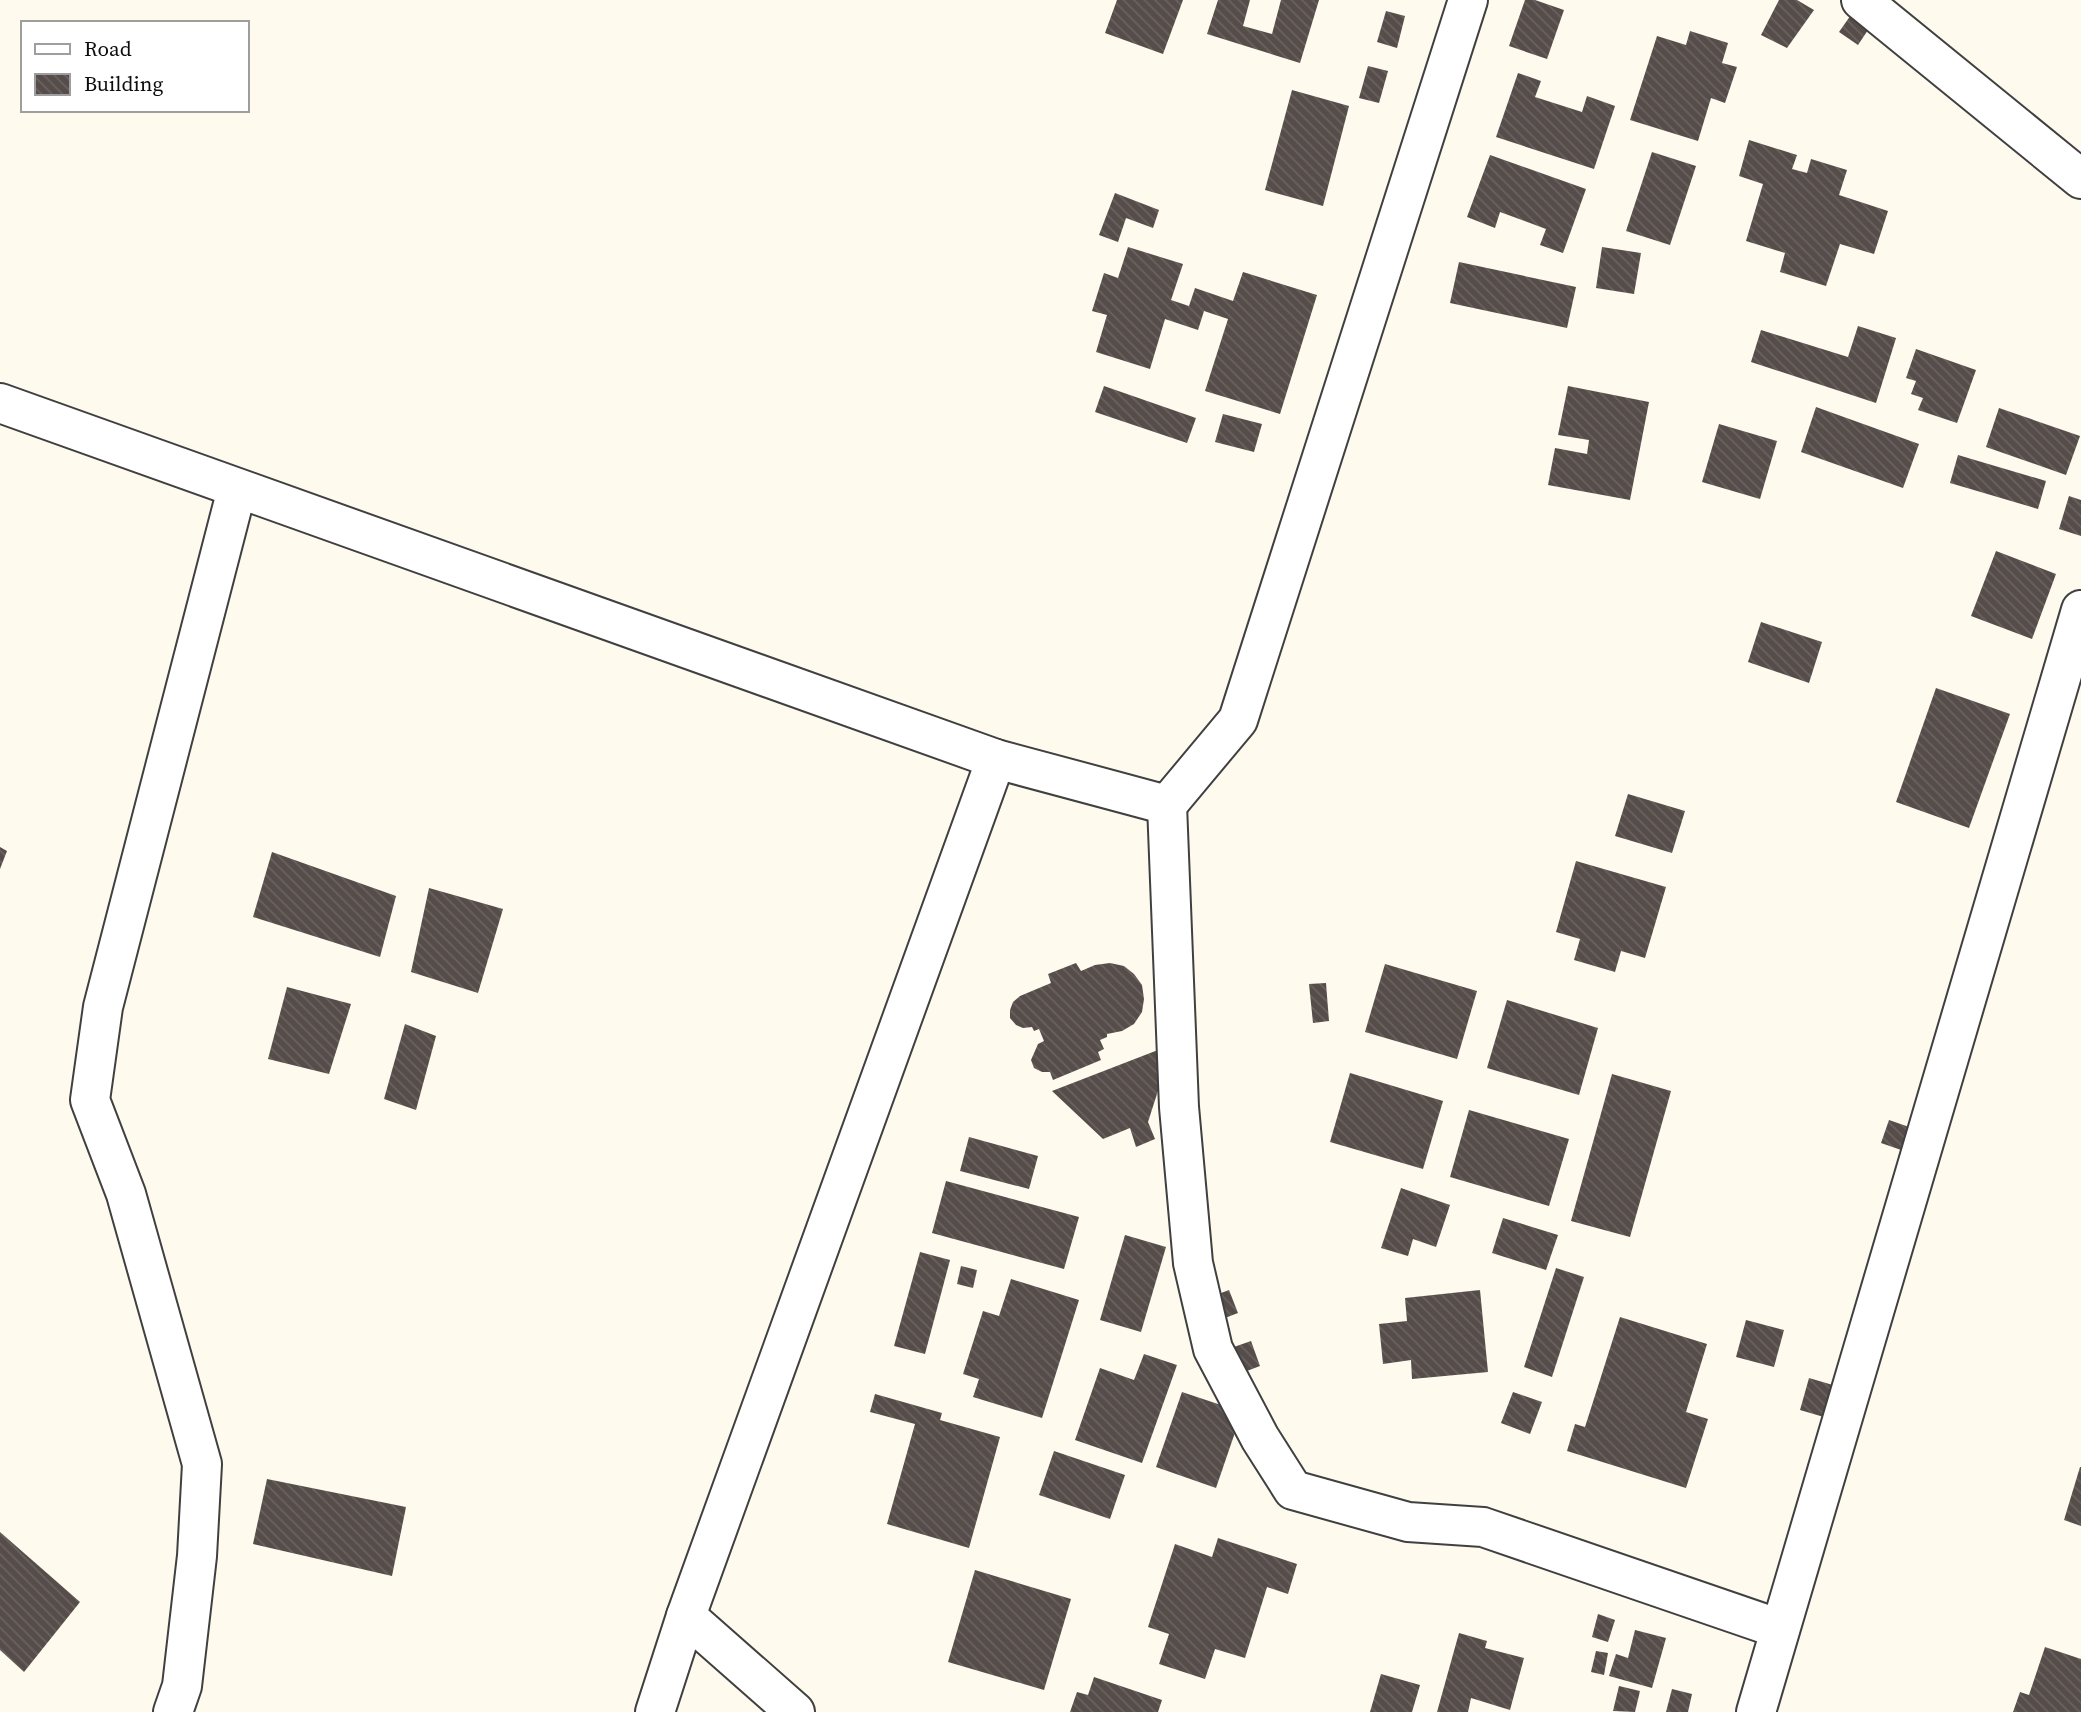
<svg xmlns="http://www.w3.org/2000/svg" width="2081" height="1712" font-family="'Source Serif 4',serif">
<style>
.building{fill:url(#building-back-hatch)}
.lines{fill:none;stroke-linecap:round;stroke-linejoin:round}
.minor-casing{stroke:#404040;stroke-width:42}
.minor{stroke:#fff;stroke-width:38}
</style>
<defs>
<pattern id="building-back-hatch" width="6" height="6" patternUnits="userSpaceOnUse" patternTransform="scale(1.75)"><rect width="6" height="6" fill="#564d4a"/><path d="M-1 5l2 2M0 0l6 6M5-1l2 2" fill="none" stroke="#696260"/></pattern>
</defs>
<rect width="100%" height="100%" fill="#fefaee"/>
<g class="building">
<path d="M1117 0H1183L1163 54 1105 33Z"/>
<path d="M1218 0H1250L1243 26 1272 34 1281 0H1319L1300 63 1207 34Z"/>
<path d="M1525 0H1535L1564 10 1547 59 1509 46Z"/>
<path d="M1779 0H1797L1814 10 1787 48 1761 35Z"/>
<path d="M1386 11 1405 16 1397 48 1377 42Z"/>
<path d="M1853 12 1872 24 1858 45 1839 32Z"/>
<path d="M1690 31 1728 43 1722 63 1737 67 1725 103 1711 98 1698 141 1630 120 1657 36 1686 45Z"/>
<path d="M1368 66 1388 71 1379 103 1359 98Z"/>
<path d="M1518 73 1541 81 1535 97 1582 112 1587 96 1615 106 1594 169 1496 137Z"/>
<path d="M1292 90 1349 106 1323 206 1265 190Z"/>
<path d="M1749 140 1797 155 1792 169 1807 173 1811 159 1847 170 1839 195 1888 211 1874 254 1840 244 1826 286 1780 272 1785 253 1746 241 1763 184 1739 176Z"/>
<path d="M1652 152 1696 166 1670 245 1626 231Z"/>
<path d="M1490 155 1586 189 1563 253 1540 245 1546 229 1500 212 1495 228 1467 217Z"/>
<path d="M1115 193 1159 210 1153 228 1126 218 1118 242 1099 235Z"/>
<path d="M1128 247 1183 264 1171 300 1189 306 1195 288 1233 301 1243 272 1317 295 1280 414 1205 391 1228 319 1204 311 1198 330 1165 319 1150 369 1096 352 1107 315 1092 311 1104 273 1118 278Z"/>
<path d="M1602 247 1641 253 1634 294 1596 288Z"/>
<path d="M1459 262 1576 287 1567 328 1450 303Z"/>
<path d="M1858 326 1896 338 1876 403 1751 362 1761 330 1848 357Z"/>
<path d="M1916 349 1976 370 1957 423 1918 410 1923 398 1911 394 1916 381 1906 378Z"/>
<path d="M1104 386 1196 418 1187 443 1095 412Z"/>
<path d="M1568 386 1649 402 1630 500 1548 485 1555 448 1587 454 1589 440 1558 435Z"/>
<path d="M1816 407 1919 444 1903 488 1801 452Z"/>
<path d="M1999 408 2080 436 2066 475 1986 447Z"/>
<path d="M1223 414 1262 424 1254 452 1215 442Z"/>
<path d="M1719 424 1777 441 1760 499 1702 482Z"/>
<path d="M1958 455 2046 481 2038 509 1950 483Z"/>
<path d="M2069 496 2081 500V536L2059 529Z"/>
<path d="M1996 551 2056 574 2032 639 1971 616Z"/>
<path d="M1761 622 1822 642 1809 683 1748 662Z"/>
<path d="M1936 688 2010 714 1969 828 1896 802Z"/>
<path d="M1628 794 1685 811 1672 853 1615 836Z"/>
<path d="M0 847 7 851 0 869Z"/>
<path d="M272 852 396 896 380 957 253 917Z"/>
<path d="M1576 861 1666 887 1645 958 1621 951 1615 972 1574 960 1580 939 1556 932Z"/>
<path d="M429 888 503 909 478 993 411 972Z"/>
<path d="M1076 963 1081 971 1095 965 1110 963 1124 966 1134 974 1142 985 1144 999 1142 1012 1134 1024 1122 1031 1107 1034V1037L1100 1040 1104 1049 1098 1052 1101 1060 1053 1080 1050 1072H1042L1034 1068 1031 1060 1038 1044 1044 1041 1039 1029 1034 1031 1032 1027 1023 1028 1016 1025 1010 1018V1010L1013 1002 1020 996 1051 983 1048 974Z"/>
<path d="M1385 964 1477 991 1457 1059 1365 1032Z"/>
<path d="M1326 983 1329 1021 1313 1023 1309 984Z"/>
<path d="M287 987 351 1004 329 1074 268 1059Z"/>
<path d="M1507 1000 1598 1028 1579 1095 1487 1068Z"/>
<path d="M405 1024 436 1036 416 1110 384 1099Z"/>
<path d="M1158 1050 1165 1069 1148 1122 1155 1139 1136 1147 1130 1128 1103 1139 1052 1091Z"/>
<path d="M1350 1073 1443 1101 1423 1169 1330 1142Z"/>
<path d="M1612 1074 1671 1091 1630 1237 1571 1221Z"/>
<path d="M1469 1110 1569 1139 1549 1206 1450 1177Z"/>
<path d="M1889 1120 1912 1128 1904 1151 1881 1143Z"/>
<path d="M969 1137 1038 1156 1029 1189 960 1171Z"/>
<path d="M946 1181 1079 1217 1064 1269 932 1233Z"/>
<path d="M1401 1188 1450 1205 1436 1247 1413 1239 1408 1256 1381 1248Z"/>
<path d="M1503 1218 1558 1235 1546 1270 1492 1253Z"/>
<path d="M1125 1235 1166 1247 1141 1332 1100 1320Z"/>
<path d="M920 1252 950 1260 925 1354 894 1346Z"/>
<path d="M961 1266 977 1270 973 1288 957 1284Z"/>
<path d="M1556 1268 1584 1277 1552 1377 1524 1367Z"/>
<path d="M1011 1279 1079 1300 1042 1418 973 1397 979 1379 963 1374 983 1311 999 1316Z"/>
<path d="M1229 1290 1238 1313 1217 1321 1208 1298Z"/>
<path d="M1480 1290 1488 1372 1412 1379 1411 1360 1383 1364 1379 1324 1407 1321 1405 1298Z"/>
<path d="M1620 1317 1707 1344 1686 1412 1708 1419 1686 1488 1567 1451 1575 1424 1585 1427Z"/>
<path d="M1746 1320 1784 1330 1774 1367 1736 1357Z"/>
<path d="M1251 1341 1260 1366 1239 1374 1231 1348Z"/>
<path d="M1144 1354 1177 1365 1142 1463 1075 1440 1100 1368 1134 1380Z"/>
<path d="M1809 1378 1843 1388 1834 1420 1800 1410Z"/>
<path d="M1182 1392 1242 1412 1216 1488 1156 1467Z"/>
<path d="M1513 1392 1542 1402 1530 1434 1501 1423Z"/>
<path d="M875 1394 942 1413 940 1420 1000 1437 969 1548 887 1524 915 1424 870 1412Z"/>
<path d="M1054 1451 1125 1475 1110 1519 1039 1495Z"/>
<path d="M2080 1467H2081V1526L2064 1520Z"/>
<path d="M267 1479 406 1507 392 1576 253 1544Z"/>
<path d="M0 1532 80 1602 24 1672 0 1650Z"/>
<path d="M1218 1538 1297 1564 1288 1594 1267 1587 1245 1658 1215 1649 1205 1679 1159 1664 1169 1634 1148 1627 1175 1544 1212 1557Z"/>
<path d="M975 1570 1071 1599 1044 1690 948 1662Z"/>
<path d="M1598 1614 1615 1620 1608 1642 1592 1637Z"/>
<path d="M1635 1630 1666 1638 1652 1688 1609 1676 1616 1654 1628 1658Z"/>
<path d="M1459 1633 1487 1641 1485 1648 1524 1658 1510 1710 1471 1698 1468 1712H1437Z"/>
<path d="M2045 1647 2081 1659V1712H2013L2020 1692 2029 1695Z"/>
<path d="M1596 1651 1608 1653 1604 1675 1591 1672Z"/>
<path d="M1381 1674 1420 1685 1412 1712H1370Z"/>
<path d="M1094 1677 1162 1700 1158 1712H1070L1077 1692 1088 1695Z"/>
<path d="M1619 1686 1640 1691 1635 1712 1613 1711Z"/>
<path d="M1672 1689 1692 1694 1688 1712H1666Z"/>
</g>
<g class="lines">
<g class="minor-casing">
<g id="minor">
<path d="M1861 0 2081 179"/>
<path d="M0 403 996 759 1167 805 1238 720 1468 0"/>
<path d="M1167 805 1179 1107 1193 1263 1213 1349 1260 1438 1293 1490 1408 1522 1483 1527 1780 1629"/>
<path d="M686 1616 795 1712"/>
<path d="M173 1712 182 1686 197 1556 202 1464 126 1194 90 1100 103 1007 237 489"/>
<path d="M655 1712 686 1616 996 759"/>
<path d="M1756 1712 2081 610"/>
</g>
</g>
<use href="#minor" class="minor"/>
</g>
<rect x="21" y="21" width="228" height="91" fill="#ffffff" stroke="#9e9e9e" stroke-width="2"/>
<rect x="35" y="44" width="35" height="10" fill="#ffffff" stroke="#9e9e9e" stroke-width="2"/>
<text x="84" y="56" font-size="21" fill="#0d0d0d">Road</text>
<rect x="35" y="74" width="35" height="21" fill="url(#building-back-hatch)" stroke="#9e9e9e" stroke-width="2"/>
<text x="84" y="91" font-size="21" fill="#0d0d0d">Building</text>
</svg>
